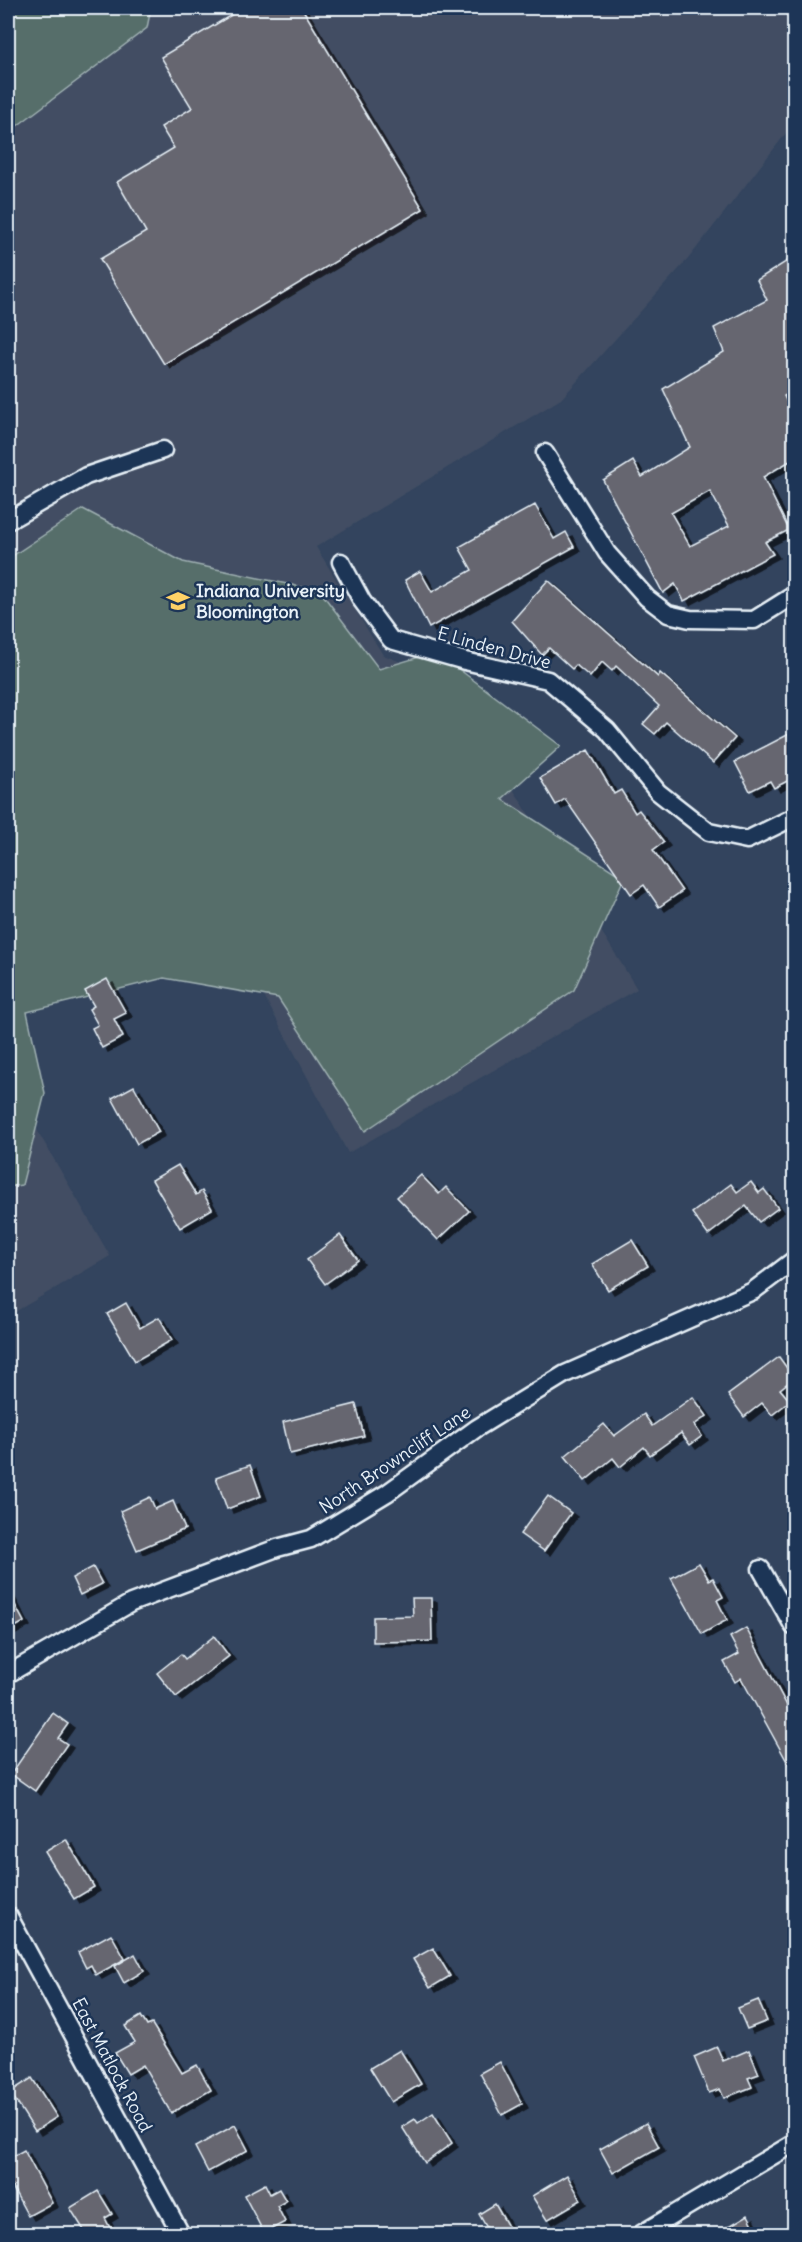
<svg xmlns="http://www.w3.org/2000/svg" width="802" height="2242" font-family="Delius,sans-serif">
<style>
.built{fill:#424e63}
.green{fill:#566e6b;stroke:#9fb0b2;stroke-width:1.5}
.building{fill:#666670;stroke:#e8f1f8;stroke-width:1.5;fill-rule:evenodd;filter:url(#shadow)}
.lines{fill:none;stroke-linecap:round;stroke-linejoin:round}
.street-casing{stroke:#e8f1f8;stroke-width:21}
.street{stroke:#1d3557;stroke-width:16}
.labels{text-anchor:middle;stroke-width:5;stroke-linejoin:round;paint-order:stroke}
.poi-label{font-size:18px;font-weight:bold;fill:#e8f1f8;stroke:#1d3557;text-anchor:start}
.street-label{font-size:18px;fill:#e8f1f8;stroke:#1d3557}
</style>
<defs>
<filter id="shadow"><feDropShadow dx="6" dy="4" stdDeviation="0" flood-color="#0009"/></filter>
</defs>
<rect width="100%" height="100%" fill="#33445e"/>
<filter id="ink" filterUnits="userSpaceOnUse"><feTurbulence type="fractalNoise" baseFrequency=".0167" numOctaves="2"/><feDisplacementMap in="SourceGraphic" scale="12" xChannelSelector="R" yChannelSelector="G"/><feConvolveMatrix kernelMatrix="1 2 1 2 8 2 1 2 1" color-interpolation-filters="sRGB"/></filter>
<g filter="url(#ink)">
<g class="built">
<path d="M71 8H794V123L688 259 561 399 316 547 383 655 445 679 637 989 348 1153 189 856 8 965V48Z"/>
<path d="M8 1080 110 1256 8 1316Z"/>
</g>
<g class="green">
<path d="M8 8H151L147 28 17 126 8 112Z"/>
<path d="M83 509 183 562 320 591 379 669 436 652 561 746 502 799 624 878 574 990 365 1131 278 998 164 978 27 1012 45 1093 22 1185 8 1187V559Z"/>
</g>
<g class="building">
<path d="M243 8H302L423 209 164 364 100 259 146 232 117 182 174 148 161 127 192 108 161 57Z"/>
<path d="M795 256V390L784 396 795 419V458L763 477 789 530 765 542 773 554 684 601 675 584 663 593 603 480 633 461 642 477 690 447 663 389 724 352 714 328 767 300 757 280ZM710 491 729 526 690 546 671 513Z"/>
<path d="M535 505 554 539 566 532 574 547 429 628 405 580 420 571 432 592 472 570 459 547Z"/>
<path d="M548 580 658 677 660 673 735 738 713 763 666 722 655 734 643 724 659 706 616 666 612 671 602 662 590 677 576 665 572 669 549 648 542 655 512 621Z"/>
<path d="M795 731V777L774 788 770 781 750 791 735 762Z"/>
<path d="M588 750 614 794 621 790 635 813 639 810 664 842 653 850 682 891 659 907 644 885 631 894 565 799 556 805 540 778Z"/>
<path d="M107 979 126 1013 114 1019 123 1037 102 1048 92 1028 98 1025 89 1009 94 1006 85 991Z"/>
<path d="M134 1086 159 1132 137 1144 112 1098Z"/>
<path d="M178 1165 196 1195 202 1191 212 1209 180 1228 152 1180Z"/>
<path d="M421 1175 439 1194 446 1187 469 1211 438 1240 397 1197Z"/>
<path d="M751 1182 759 1193 764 1189 778 1208 759 1222 746 1206 708 1235 692 1213 731 1184 737 1192Z"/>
<path d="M340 1235 358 1260 325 1284 307 1260Z"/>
<path d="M632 1240 648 1266 608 1290 592 1264Z"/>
<path d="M126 1303 140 1328 159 1317 172 1340 135 1361 107 1314Z"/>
<path d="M779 1357 794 1378 780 1389 790 1401 772 1415 762 1403 744 1417 728 1395Z"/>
<path d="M693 1397 707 1416 694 1425 702 1436 690 1445 681 1433 650 1455 644 1447 620 1467 613 1458 585 1481 565 1456 604 1424 614 1436 644 1414 652 1426Z"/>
<path d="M356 1404 364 1436 290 1454 283 1422Z"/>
<path d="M250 1465 261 1496 227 1509 216 1477Z"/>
<path d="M548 1496 571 1513 544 1551 520 1534Z"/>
<path d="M150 1497 155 1509 173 1501 185 1529 137 1550 120 1511Z"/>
<path d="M699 1563 709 1580 713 1578 723 1597 717 1600 727 1620 702 1634 671 1578Z"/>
<path d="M93 1567 102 1584 80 1595 72 1578Z"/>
<path d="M8 1592 24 1622 8 1631Z"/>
<path d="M412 1598H431L432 1641 373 1642V1617L413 1616Z"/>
<path d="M746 1628 795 1721V1776L741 1678 735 1682 724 1662 739 1654 730 1637Z"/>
<path d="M214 1636 229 1656 176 1697 157 1673 181 1654 185 1659Z"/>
<path d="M53 1713 68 1724 58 1738 67 1744 35 1791 11 1774Z"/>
<path d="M66 1839 94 1887 74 1899 45 1852Z"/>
<path d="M111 1934 125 1959 96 1975 91 1965 86 1968 78 1952Z"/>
<path d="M433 1948 450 1976 430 1988 413 1959Z"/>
<path d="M135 1954 144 1971 124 1983 115 1966Z"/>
<path d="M758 2000 767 2021 747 2029 738 2008Z"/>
<path d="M141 2016 147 2026 152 2024 182 2073 197 2065 211 2090 171 2113 143 2065 128 2074 115 2053 135 2042 125 2026Z"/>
<path d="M717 2047 723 2061 749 2050 759 2074 748 2078 752 2087 724 2098 720 2089 709 2093 694 2057Z"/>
<path d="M400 2050 421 2084 391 2102 370 2068Z"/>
<path d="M500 2062 522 2104 502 2115 480 2073Z"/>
<path d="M32 2078 57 2117 35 2131 10 2092Z"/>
<path d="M433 2113 452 2143 425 2163 402 2127 415 2119 418 2123Z"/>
<path d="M646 2123 659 2147 613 2173 600 2149Z"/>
<path d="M235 2125 248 2150 208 2172 195 2147Z"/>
<path d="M24 2150 52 2203 28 2216 8 2179V2159Z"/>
<path d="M567 2175 581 2200 547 2220 532 2196Z"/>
<path d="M265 2184 270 2194 279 2189 286 2201 277 2206 285 2222 264 2233 244 2195Z"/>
<path d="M98 2191 112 2214 105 2218 110 2228 99 2235H87L70 2208Z"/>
<path d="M495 2204 513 2235H491L479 2214Z"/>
<path d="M748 2215 758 2235H714Z"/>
</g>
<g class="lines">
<g class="street-casing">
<g id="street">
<path d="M545 453 607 553 647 598 668 614 690 619 754 620 794 595"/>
<path d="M8 521 86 476 163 450"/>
<path d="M341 562 362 601 391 640 465 661 548 680 607 730 658 792 709 832 747 840 794 817"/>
<path d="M761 1569 794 1627"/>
<path d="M8 1674 131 1603 277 1548 311 1539 387 1493 477 1428 565 1374 753 1291 794 1260"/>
<path d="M8 1915 181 2234"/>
<path d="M641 2234 794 2143"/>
</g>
</g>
<use href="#street" class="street"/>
</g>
</g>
<defs>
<g id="university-bare" transform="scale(1.8)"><path d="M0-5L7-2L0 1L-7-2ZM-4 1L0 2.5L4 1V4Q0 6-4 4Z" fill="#ffd166" stroke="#1d3557" stroke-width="2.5" paint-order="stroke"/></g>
</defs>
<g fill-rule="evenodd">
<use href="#university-bare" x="178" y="601"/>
</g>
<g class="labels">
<g class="poi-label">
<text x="196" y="597">Indiana University<tspan x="196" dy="21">Bloomington</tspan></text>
</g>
<g class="street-label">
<text transform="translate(494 648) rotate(15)" y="6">E Linden Drive</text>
<text transform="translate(395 1460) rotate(-34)" y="6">North Browncliff Lane</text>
<text transform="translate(112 2065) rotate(62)" y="6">East Matlock Road</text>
</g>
</g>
<rect width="802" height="2242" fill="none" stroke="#1d3557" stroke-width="30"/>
<rect x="15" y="15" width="772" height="2212" fill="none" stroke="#e8f1f8" stroke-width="2" filter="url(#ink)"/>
</svg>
